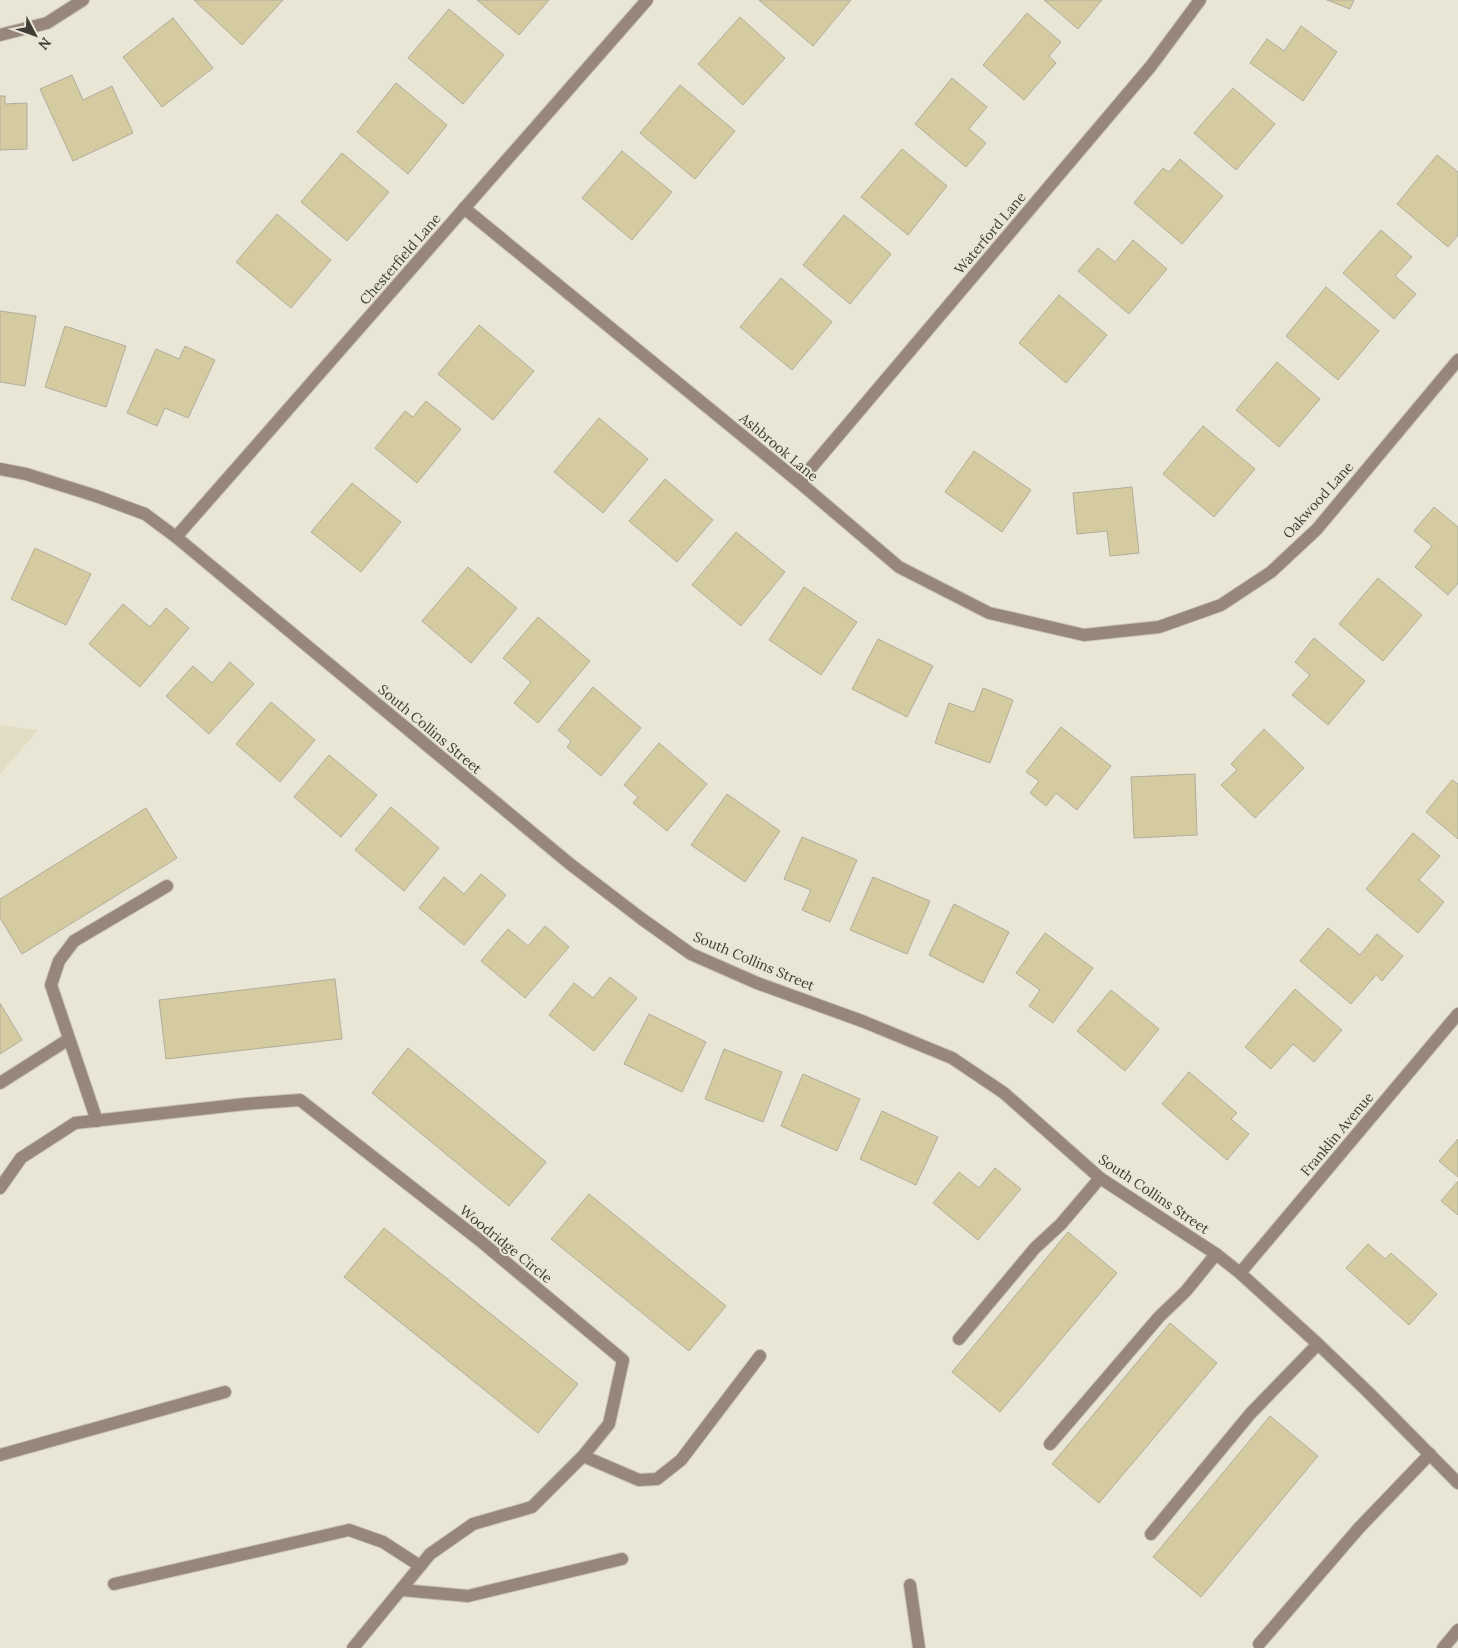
<svg xmlns="http://www.w3.org/2000/svg" width="1458" height="1648" font-family="Lora,serif">
<style>
.built{fill:#e1dcc3}
.building{fill:#d4cba1;stroke:#b1ad9d}
.lines{fill:none;stroke-linecap:round;stroke-linejoin:round}
.minor-casing{stroke:#c8c4b5;stroke-width:14}
.minor{stroke:#97877b;stroke-width:12}
.labels{text-anchor:middle;stroke-width:4;stroke-linejoin:round;paint-order:stroke}
.street-label{font-size:14px;fill:#3e3d36;stroke:#eae6d5}
</style>
<rect width="100%" height="100%" fill="#eae6d5"/>
<path class="built" d="M0 725 38 730 0 774Z"/>
<g class="building">
<path d="M194 0H283L242 45Z"/>
<path d="M477 0H549L519 35Z"/>
<path d="M759 0H851L813 46Z"/>
<path d="M1044 0H1102L1078 29Z"/>
<path d="M1327 0H1354L1350 9Z"/>
<path d="M449 9 504 55 463 104 408 58Z"/>
<path d="M1027 13 1061 42 1049 56 1056 63 1024 100 983 65Z"/>
<path d="M740 17 785 58 743 105 698 64Z"/>
<path d="M173 18 213 68 162 107 123 57Z"/>
<path d="M1301 26 1337 52 1303 101 1250 63 1267 39 1284 51Z"/>
<path d="M72 75 83 100 112 86 133 133 73 161 40 89Z"/>
<path d="M952 78 987 107 969 129 986 143 966 167 915 124Z"/>
<path d="M396 83 447 125 408 174 357 132Z"/>
<path d="M680 85 735 131 695 179 640 133Z"/>
<path d="M1233 88 1275 124 1236 170 1194 133Z"/>
<path d="M0 96H5V104L27 103V149L0 150Z"/>
<path d="M902 149 947 186 908 235 861 197Z"/>
<path d="M622 151 672 192 632 240 582 198Z"/>
<path d="M342 153 389 192 347 241 301 202Z"/>
<path d="M1437 155 1458 172V235L1448 247 1397 204Z"/>
<path d="M1180 159 1223 196 1182 244 1134 203 1163 168 1169 172Z"/>
<path d="M277 214 331 260 291 308 236 262Z"/>
<path d="M844 215 891 254 850 304 803 265Z"/>
<path d="M1381 230 1412 257 1395 276 1416 294 1394 319 1343 273Z"/>
<path d="M1133 240 1167 269 1129 314 1078 271 1098 248 1115 262Z"/>
<path d="M781 278 832 322 792 370 740 327Z"/>
<path d="M1326 287 1379 331 1338 380 1286 336Z"/>
<path d="M1059 295 1107 335 1066 383 1019 343Z"/>
<path d="M0 311 36 316 25 386 0 382Z"/>
<path d="M479 325 534 371 493 420 438 374Z"/>
<path d="M65 326 126 346 106 407 45 387Z"/>
<path d="M185 346 215 360 188 418 165 408 157 426 127 413 156 349 179 359Z"/>
<path d="M1277 362 1320 399 1279 447 1236 410Z"/>
<path d="M426 401 461 429 417 483 375 448 405 411 413 417Z"/>
<path d="M599 418 648 459 603 513 554 472Z"/>
<path d="M1203 426 1255 469 1214 517 1163 474Z"/>
<path d="M974 451 1031 490 1002 532 945 492Z"/>
<path d="M665 479 713 520 677 562 629 521Z"/>
<path d="M352 483 401 522 361 572 311 532Z"/>
<path d="M1132 487 1139 553 1110 556 1107 531 1077 534 1073 493Z"/>
<path d="M1434 507 1458 527V583L1448 595 1415 567 1432 546 1414 531Z"/>
<path d="M736 532 785 572 741 626 692 585Z"/>
<path d="M35 548 91 574 66 625 11 599Z"/>
<path d="M468 567 517 608 471 663 422 621Z"/>
<path d="M1378 578 1422 615 1383 661 1339 624Z"/>
<path d="M804 587 857 622 821 675 769 640Z"/>
<path d="M123 604 150 627 166 608 189 628 140 687 89 644Z"/>
<path d="M538 617 590 661 538 723 514 703 531 682 503 658Z"/>
<path d="M1314 638 1365 681 1328 725 1292 695 1310 675 1295 662Z"/>
<path d="M878 639 933 666 907 717 852 689Z"/>
<path d="M230 662 254 684 209 734 166 696 193 666 212 683Z"/>
<path d="M593 687 641 728 601 776 567 747 571 741 558 730Z"/>
<path d="M983 688 1013 700 990 763 935 743 949 703 974 712Z"/>
<path d="M271 702 315 740 280 782 236 744Z"/>
<path d="M1061 727 1111 766 1077 810 1056 793 1046 806 1030 793 1039 781 1026 772Z"/>
<path d="M1264 729 1304 768 1255 818 1221 785 1237 770 1231 764Z"/>
<path d="M659 743 707 784 667 831 633 803 638 797 624 785Z"/>
<path d="M329 755 377 795 341 837 294 797Z"/>
<path d="M1195 774 1197 835 1134 838 1131 777Z"/>
<path d="M1452 780 1458 784V839L1426 812Z"/>
<path d="M727 794 780 831 745 882 691 845Z"/>
<path d="M391 807 439 848 404 891 355 850Z"/>
<path d="M146 808 177 858 22 954 0 918V899Z"/>
<path d="M1413 833 1440 856 1419 880 1444 902 1418 933 1366 889Z"/>
<path d="M802 837 857 860 830 922 802 910 811 890 784 879Z"/>
<path d="M481 874 506 895 464 945 419 908 444 877 464 894Z"/>
<path d="M873 877 930 901 907 954 850 930Z"/>
<path d="M954 904 1009 932 983 983 929 955Z"/>
<path d="M545 926 569 947 525 998 481 961 508 929 528 946Z"/>
<path d="M1328 928 1360 955 1377 934 1403 956 1382 981 1376 975 1351 1004 1300 961Z"/>
<path d="M1045 933 1093 968 1053 1023 1029 1006 1040 990 1016 973Z"/>
<path d="M610 977 637 998 594 1051 549 1015 574 983 593 998Z"/>
<path d="M335 979 342 1039 166 1059 159 1000Z"/>
<path d="M1295 989 1342 1030 1314 1062 1293 1044 1271 1069 1245 1047Z"/>
<path d="M1111 990 1159 1029 1125 1071 1077 1031Z"/>
<path d="M0 1003 22 1040 0 1054Z"/>
<path d="M649 1014 706 1042 682 1092 624 1064Z"/>
<path d="M408 1048 546 1162 509 1206 372 1093Z"/>
<path d="M724 1049 782 1072 763 1122 705 1099Z"/>
<path d="M1189 1072 1237 1113 1231 1119 1249 1134 1227 1160 1162 1104Z"/>
<path d="M803 1074 860 1099 837 1151 781 1126Z"/>
<path d="M882 1111 938 1137 916 1185 860 1159Z"/>
<path d="M1458 1139V1177L1439 1161Z"/>
<path d="M995 1168 1021 1189 978 1240 933 1203 959 1172 979 1188Z"/>
<path d="M1458 1181V1215L1441 1201Z"/>
<path d="M589 1194 726 1306 689 1351 551 1239Z"/>
<path d="M384 1228 578 1384 538 1433 344 1277Z"/>
<path d="M1068 1232 1117 1273 1000 1412 952 1372Z"/>
<path d="M1368 1244 1385 1259 1391 1253 1437 1294 1409 1325 1346 1268Z"/>
<path d="M1170 1323 1217 1363 1099 1503 1052 1464Z"/>
<path d="M1270 1416 1318 1456 1201 1597 1153 1557Z"/>
</g>
<g class="lines">
<g class="minor-casing">
<g id="minor">
<path d="M0 35 47 23 83 0"/>
<path d="M464 208 799 482 899 567 989 613 1084 635 1159 627 1221 605 1271 572 1317 529 1458 360"/>
<path d="M0 469 26 474 96 496 145 514 176 537 570 864 642 919 691 954 757 983 862 1021 952 1058 1004 1093 1100 1178 1216 1254 1240 1273 1318 1344 1368 1392 1458 1483"/>
<path d="M799 482 1151 66 1200 0"/>
<path d="M176 537 647 0"/>
<path d="M0 1083 69 1039"/>
<path d="M97 1121 51 985 59 961 74 941 167 886"/>
<path d="M0 1188 21 1158 75 1123 245 1104 300 1100 478 1239 623 1360 609 1424 583 1456 532 1507 473 1524 430 1554 353 1648"/>
<path d="M1240 1273 1458 1014"/>
<path d="M959 1339 1035 1248 1061 1224 1100 1178"/>
<path d="M1050 1444 1159 1317 1186 1291 1216 1254"/>
<path d="M0 1455 225 1392"/>
<path d="M583 1456 639 1480 657 1479 681 1460 760 1356"/>
<path d="M1151 1534 1250 1414 1318 1344"/>
<path d="M114 1584 349 1530 383 1542 420 1566"/>
<path d="M910 1585 919 1648"/>
<path d="M401 1590 468 1596 622 1559"/>
<path d="M1259 1644 1359 1528 1430 1454"/>
<path d="M1443 1648 1458 1630"/>
</g>
</g>
<use href="#minor" class="minor"/>
</g>
<g class="labels">
<g class="street-label">
<text transform="translate(990 233) rotate(-50)" y="5">Waterford Lane</text>
<text transform="translate(400 259) rotate(-49)" y="5">Chesterfield Lane</text>
<text transform="translate(779 447) rotate(40)" y="5">Ashbrook Lane</text>
<text transform="translate(1318 500) rotate(-48)" y="5">Oakwood Lane</text>
<text transform="translate(430 729) rotate(40)" y="5">South Collins Street</text>
<text transform="translate(754 961) rotate(23)" y="5">South Collins Street</text>
<text transform="translate(1337 1134) rotate(-50)" y="5">Franklin Avenue</text>
<text transform="translate(1154 1194) rotate(34)" y="5">South Collins Street</text>
<text transform="translate(506 1244) rotate(39)" y="5">Woodridge Circle</text>
</g>
</g>
<g transform="translate(35 35) rotate(131)" stroke="#eae6d5" stroke-width="4" paint-order="stroke">
<path d="M0-4L9 19L0 12L-9 19Z" fill="#3e3d36"/>
<text y="-8" font-size="14" font-weight="bold" text-anchor="middle" fill="#3e3d36">N</text>
</g>
</svg>
